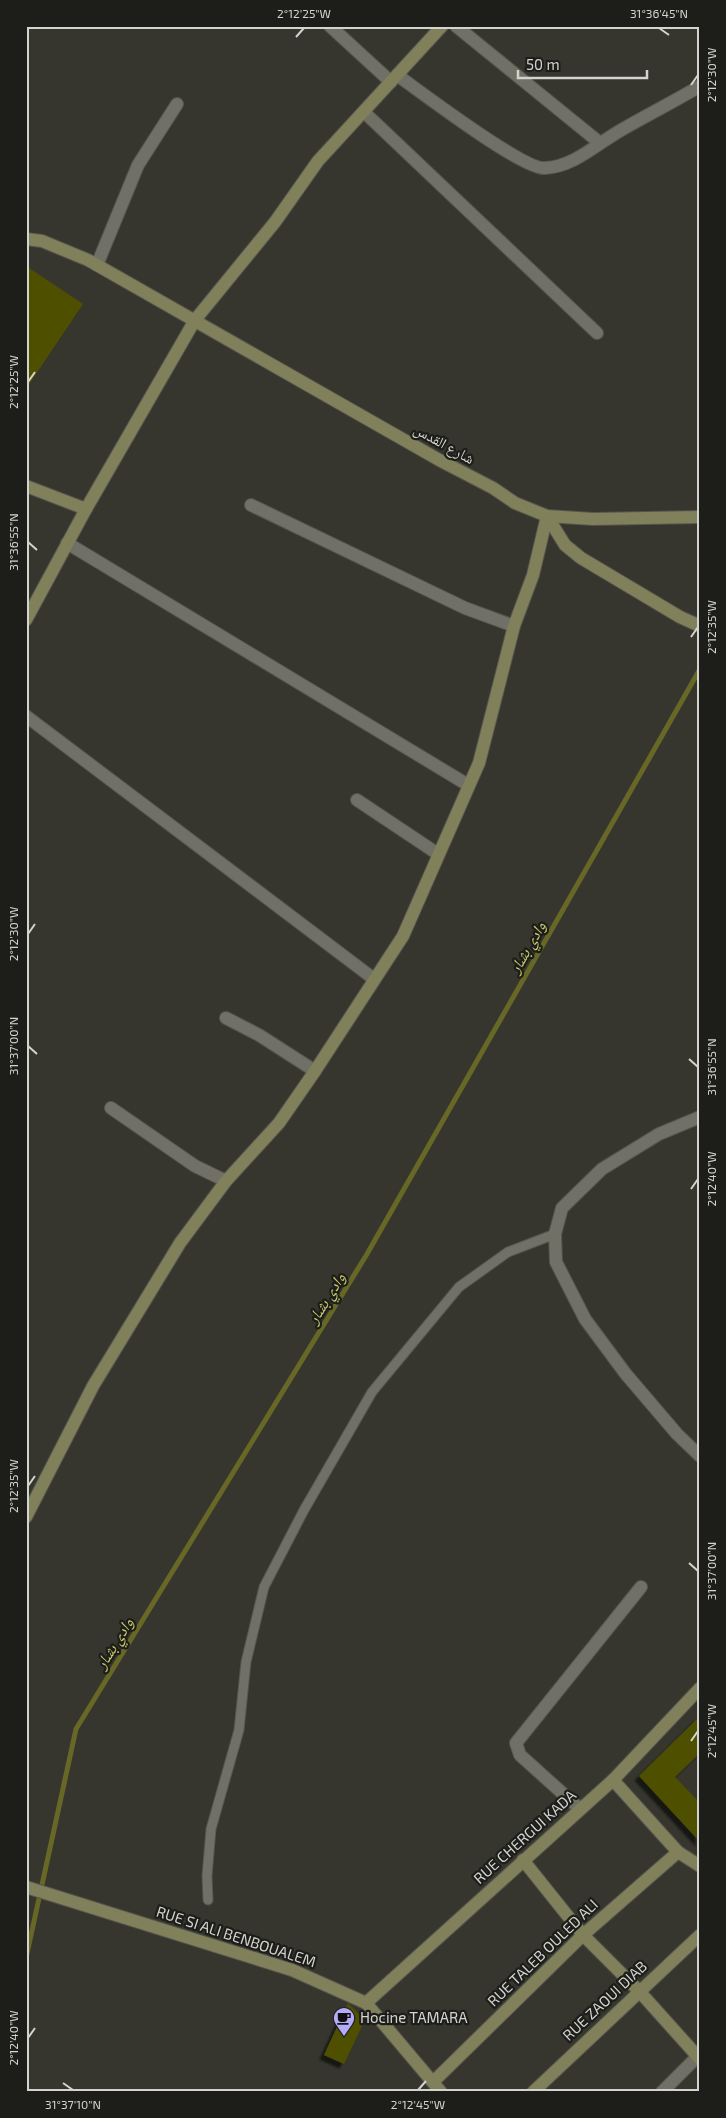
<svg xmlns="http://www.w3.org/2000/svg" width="726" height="2118" font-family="'Exo 2','Noto Naskh Arabic',sans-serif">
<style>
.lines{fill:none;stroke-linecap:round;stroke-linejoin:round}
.stream{stroke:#686826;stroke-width:5}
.building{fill:#504f05;filter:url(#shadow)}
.lane-casing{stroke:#55554e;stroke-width:11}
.street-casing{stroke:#55554e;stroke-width:14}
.secondary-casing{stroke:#55554e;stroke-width:14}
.lane{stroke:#707067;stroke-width:9}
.street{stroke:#707067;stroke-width:12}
.secondary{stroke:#80805b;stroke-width:12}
.ticks{fill:none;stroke:#d4d4cf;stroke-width:2}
.labels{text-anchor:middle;stroke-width:4.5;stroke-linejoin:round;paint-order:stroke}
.street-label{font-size:15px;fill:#d4d4cf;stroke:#1d1e1a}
.poi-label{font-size:15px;fill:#d4d4cf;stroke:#1d1e1a;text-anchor:start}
.water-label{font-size:16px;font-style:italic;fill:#cccc6e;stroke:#1d1e1a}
.neatline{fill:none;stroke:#d4d4cf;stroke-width:2}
.ticks-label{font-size:12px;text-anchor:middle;fill:#d4d4cf}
</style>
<defs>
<filter id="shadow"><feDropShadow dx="-4.5" dy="4.5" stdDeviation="1" flood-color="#0009"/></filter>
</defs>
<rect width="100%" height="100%" fill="#36362f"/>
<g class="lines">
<path class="stream" d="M26 1958 76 1729 367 1254 700 669"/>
</g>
<g class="building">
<path d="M26 266 83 304 26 389Z"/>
<path d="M700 1716V1753L675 1777 700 1803V1842L639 1776Z"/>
<path d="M348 2003 365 2020 344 2064 324 2055Z"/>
</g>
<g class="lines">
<g class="lane-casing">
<path id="lane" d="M208 1900 207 1876 211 1829 239 1730 246 1662 264 1587 304 1510 372 1392 459 1287 508 1252 555 1234"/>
</g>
<g class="street-casing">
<g id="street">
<path d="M330 26 391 82"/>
<path d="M456 26 600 143"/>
<path d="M397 75C421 92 523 170 545 168 574 167 599 142 623 129 649 114 675 101 700 86"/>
<path d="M364 112 597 333"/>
<path d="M97 265 138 165 177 104"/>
<path d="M251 505 465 608 514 626"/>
<path d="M67 543 468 785"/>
<path d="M26 716 374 979"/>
<path d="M357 800 438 854"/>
<path d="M226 1018 259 1035 315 1071"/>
<path d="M111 1108 195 1166 226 1181"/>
<path d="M700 1117 659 1134 602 1169 562 1208 555 1234 556 1262 585 1319 625 1373 677 1434 700 1456"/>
<path d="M580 1809 520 1755 516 1743 641 1587"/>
<path d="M662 2092 697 2057"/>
</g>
</g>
<g class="secondary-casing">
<g id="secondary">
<path d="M26 239 42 241 88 260 441 461 493 488 515 503 547 516 593 519 700 517"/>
<path d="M26 486 86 509 195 320 275 222 318 161 442 26"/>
<path d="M547 516 565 545 581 558 680 617 700 626"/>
<path d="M26 620 86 509"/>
<path d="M26 1517 93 1386 180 1243 226 1181 279 1123 315 1071 403 936 479 763 514 626 533 575 547 516"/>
<path d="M613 1780 678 1852 700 1866"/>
<path d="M523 1860 583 1935 639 1991 700 2059"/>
<path d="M26 1887 292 1970 366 2003 441 2092"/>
<path d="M366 2003 613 1780 700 1688"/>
<path d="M433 2082 583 1935 678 1852"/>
<path d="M533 2092 700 1935"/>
</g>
</g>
<use href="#lane" class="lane"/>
<use href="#street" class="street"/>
<use href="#secondary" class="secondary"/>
</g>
<path class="ticks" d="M659 28 669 35M296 37 304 28M691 85 698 75M28 382 35 372M28 542 37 550M691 637 698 627M28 934 35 924M28 1046 37 1054M689 1059 698 1067M691 1189 698 1179M28 1486 35 1476M689 1563 698 1571M691 1741 698 1731M28 2038 35 2028M63 2083 73 2090M418 2090 426 2081"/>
<defs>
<g id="cafe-pin" transform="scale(1.125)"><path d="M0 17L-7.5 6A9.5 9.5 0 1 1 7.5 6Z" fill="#b5acf8" stroke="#1d1e1a"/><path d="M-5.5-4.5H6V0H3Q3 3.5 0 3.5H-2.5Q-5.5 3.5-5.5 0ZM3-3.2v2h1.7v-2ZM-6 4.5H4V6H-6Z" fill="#111"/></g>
</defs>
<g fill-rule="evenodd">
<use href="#cafe-pin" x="344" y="2018"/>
</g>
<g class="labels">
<g class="street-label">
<text transform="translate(444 444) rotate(29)" y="5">شارع القدس</text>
<text transform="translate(525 1837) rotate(-42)" y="5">RUE CHERGUI KADA</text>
<text transform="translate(236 1937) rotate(18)" y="5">RUE SI ALI BENBOUALEM</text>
<text transform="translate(543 1953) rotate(-44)" y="5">RUE TALEB OULED ALI</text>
<text transform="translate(605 2001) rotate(-43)" y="5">RUE ZAOUI DIAB</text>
</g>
<g class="poi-label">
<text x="360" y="2023">Hocine TAMARA</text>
</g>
<g class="water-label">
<text transform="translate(527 947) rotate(-60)" y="6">وادي بشار</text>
<text transform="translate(326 1298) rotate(-58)" y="6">وادي بشار</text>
<text transform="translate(114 1643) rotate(-58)" y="6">وادي بشار</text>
</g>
</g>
<rect width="726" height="2118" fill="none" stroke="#1d1e1a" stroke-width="55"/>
<path d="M518 70v8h129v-8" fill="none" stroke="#d4d4cf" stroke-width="2.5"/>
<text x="526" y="70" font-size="15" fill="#d4d4cf" stroke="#1d1e1a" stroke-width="4" paint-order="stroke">50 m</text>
<rect x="28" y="28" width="670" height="2062" class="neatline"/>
<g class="ticks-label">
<text x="304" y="18">2°12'25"W</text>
<text x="659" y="18">31°36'45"N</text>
<text transform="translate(712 75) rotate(-90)" y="4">2°12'30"W</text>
<text transform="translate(14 382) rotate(-90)" y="4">2°12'25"W</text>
<text transform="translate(14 542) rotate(-90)" y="4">31°36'55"N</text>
<text transform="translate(712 627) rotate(-90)" y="4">2°12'35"W</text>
<text transform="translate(14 934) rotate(-90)" y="4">2°12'30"W</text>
<text transform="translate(14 1046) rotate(-90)" y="4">31°37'00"N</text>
<text transform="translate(712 1067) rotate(-90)" y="4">31°36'55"N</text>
<text transform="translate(712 1179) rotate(-90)" y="4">2°12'40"W</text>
<text transform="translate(14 1486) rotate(-90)" y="4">2°12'35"W</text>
<text transform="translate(712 1571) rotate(-90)" y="4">31°37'00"N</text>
<text transform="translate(712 1731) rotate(-90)" y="4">2°12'45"W</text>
<text transform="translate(14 2038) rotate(-90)" y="4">2°12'40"W</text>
<text x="73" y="2109">31°37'10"N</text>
<text x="418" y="2109">2°12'45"W</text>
</g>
</svg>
